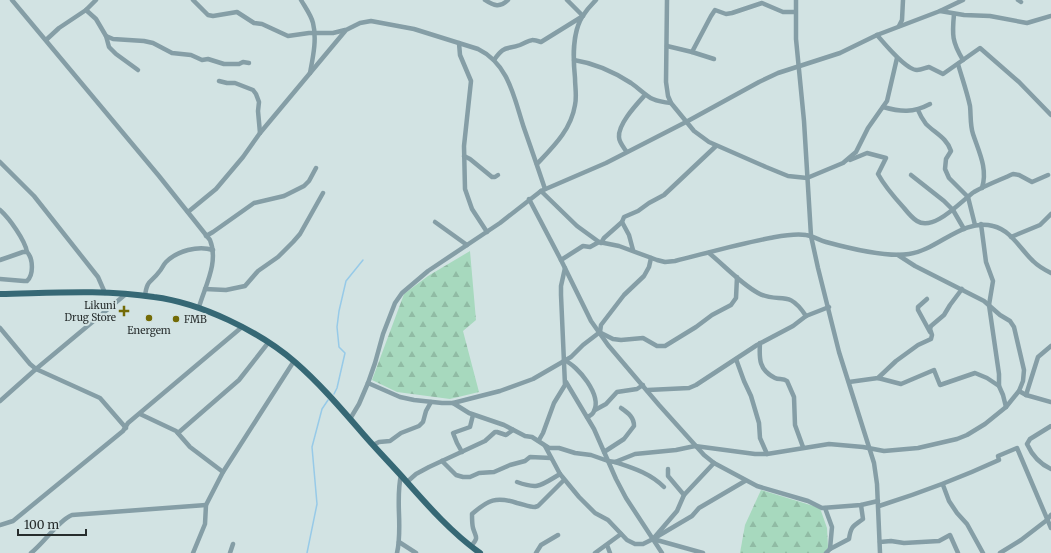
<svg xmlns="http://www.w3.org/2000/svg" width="1051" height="553" font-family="Merriweather,serif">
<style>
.forest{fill:url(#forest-firs)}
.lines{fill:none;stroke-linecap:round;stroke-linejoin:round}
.stream{stroke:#97cae8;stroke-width:1.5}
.minor{stroke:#859ea6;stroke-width:4.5}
.major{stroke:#366875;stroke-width:6}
.poi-dot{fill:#736b06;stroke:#d2e3e3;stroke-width:1.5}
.labels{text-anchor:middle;stroke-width:4;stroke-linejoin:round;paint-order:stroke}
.poi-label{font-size:10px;fill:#272d2d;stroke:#d2e3e3;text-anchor:end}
</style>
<defs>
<pattern id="forest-firs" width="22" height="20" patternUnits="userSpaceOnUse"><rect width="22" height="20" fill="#a7d9be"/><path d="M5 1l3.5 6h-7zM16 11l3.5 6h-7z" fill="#90bba4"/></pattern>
</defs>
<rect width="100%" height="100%" fill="#d2e3e3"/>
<g class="forest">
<path d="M470 251 476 320 463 331 479 392 450 399 397 392 372 380 404 294 428 276Z"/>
<path d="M761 490 820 508 827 528 828 548 824 553H740L745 525Z"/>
</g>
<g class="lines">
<g class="stream">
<path d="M334 394 337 388 345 353 339 347 337 327 339 311 346 281 363 260"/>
<path d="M307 553 317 504 312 447 322 409 328 400"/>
</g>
<g class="minor">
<path d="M12 0 159 176 210 240C219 262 205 286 199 307"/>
<path d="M193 0 208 15 213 16 237 12 254 23 262 24 288 36 309 33H333L345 30"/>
<path d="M301 0C305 7 311 15 313 23 317 39 313 57 310 73"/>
<path d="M485 0C494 6 500 8 508 0"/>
<path d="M667 0 666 82 668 96 671 103 694 131 709 142 766 167 788 176 807 178 843 163 856 152 868 128 887 101 897 58"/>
<path d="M796 0V39L804 121 811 236 818 268 839 352 874 463 877 484 880 553"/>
<path d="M1018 0 1021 2"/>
<path d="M86 10 96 19 106 36 109 47 116 54 138 70"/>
<path d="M940 11 964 15 990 16 1027 23 1051 16"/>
<path d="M954 14C952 35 952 42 963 60"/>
<path d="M899 26 902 20 903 0"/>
<path d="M877 35C884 43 906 70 917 70 921 70 925 68 929 67L943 74 980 48 1019 82 1051 115"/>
<path d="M106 36 113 39 144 41 153 43 172 53 191 55 202 60 208 59 224 64H239L243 62 249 63"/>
<path d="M46 40 59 28 86 10 96 0"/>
<path d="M459 43 460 55 471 81 464 146 465 189 472 209 487 232"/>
<path d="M667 46 692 52 714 59"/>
<path d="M692 52 711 16 715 10 726 14 732 13 762 3 783 12H795"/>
<path d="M494 60C504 45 506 50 520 45 530 41 529 38 541 42L583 16 567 0"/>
<path d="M574 60C593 63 614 72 631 83 648 95 648 101 671 103"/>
<path d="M958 64C962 78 967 92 970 106 971 115 970 125 973 134 979 152 988 169 982 188"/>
<path d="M219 81 227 83H235L253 90 256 94 259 102 258 111 260 133"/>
<path d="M883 107C901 112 913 113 930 104"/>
<path d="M918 110C920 115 923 120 926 124 935 133 947 138 951 151L946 159 945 169 949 178 968 197 975 225"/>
<path d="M626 151C624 148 619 142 619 137 618 124 636 105 645 95"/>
<path d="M464 156 470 159 492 177H495L498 175"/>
<path d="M850 160 867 153 886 158 878 174C885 187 894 197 904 208 908 213 912 218 917 221 934 232 961 201 974 192 986 185 1000 180 1013 174L1019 175 1032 182 1048 175"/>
<path d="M0 162 34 196 98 277 105 293"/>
<path d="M537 164C553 147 571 130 575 105 577 96 575 87 575 78 573 58 572 34 582 17 586 11 591 5 596 0"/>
<path d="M911 175 944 201 953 210 964 229"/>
<path d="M541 191 577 226 599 242 619 246 657 260 665 262 675 261C707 253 738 244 770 238 781 236 794 233 806 235 813 236 819 240 826 242 848 248 886 258 909 254 938 250 962 218 993 226 1011 230 1021 250 1033 261 1038 266 1045 270 1051 273"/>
<path d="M529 199 561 260 591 321 608 345 659 405 704 455 714 463 757 486 808 501 822 508 861 505 878 501"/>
<path d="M0 210C9 218 25 240 27 252"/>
<path d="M188 212 216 189 243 157 260 133 346 30 360 23 371 21 414 29 478 49C509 64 514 98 524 128 531 148 538 168 545 189"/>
<path d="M435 222 467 245"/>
<path d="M981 224 986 262 993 281 989 305 999 374V386L1003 395 1006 407"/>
<path d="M206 236 213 232 254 203 284 196 304 186 309 181 316 168"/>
<path d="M1011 237 1040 225 1051 214"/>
<path d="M601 243 604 238 622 222"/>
<path d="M633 250 629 235 622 222 624 217 638 211 649 203 664 195 716 146"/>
<path d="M709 253C725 266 740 283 758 293 780 305 787 287 806 316"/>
<path d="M0 260 23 252H27C33 258 34 275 27 281H24L0 279"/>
<path d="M561 260 583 246 590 247 599 242"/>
<path d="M205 289 226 290 245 286 258 271 278 257 293 242 300 234 323 193"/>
<path d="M145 296C147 279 151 283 159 272 162 269 163 265 166 262 177 251 198 245 213 250"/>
<path d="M927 299 918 307V310L930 332"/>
<path d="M0 328 30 364 36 369 100 398 126 428"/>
<path d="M601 333 613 339 621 340 643 338 657 346H665L696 327 712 315 731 305 736 298 737 277"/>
<path d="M760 343C759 359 759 370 775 378 779 380 783 378 787 381L794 397 795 425 803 447"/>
<path d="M736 359 744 381 751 396 759 423 760 438 767 454"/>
<path d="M564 360C578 366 602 395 594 411 593 414 590 416 587 417"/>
<path d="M878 378 901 384 934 370 940 385 975 373 987 378 999 386"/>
<path d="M566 382 594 429 616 479 626 498 662 553"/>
<path d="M849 382 878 378 896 361 918 345 931 339 932 335 930 329 931 326 944 315 950 305 962 289"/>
<path d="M368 383 400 397 414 400 442 403H453L500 391 533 379 571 357 583 345 600 332 601 325 624 295 644 276 649 267 651 258"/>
<path d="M648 390 689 388 696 385 757 345 793 326 806 316 829 307"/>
<path d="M1019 391 1026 395 1051 402"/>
<path d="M1026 395 1038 357 1051 346"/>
<path d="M0 401 36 369 126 294"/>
<path d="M453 403 469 413 504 425 525 436 532 437 549 448H559L575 453 591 455 608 461 615 462 635 454 676 450 695 446 755 454H767L829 444 863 447 884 451 918 448 957 439 967 435 985 424 1006 407 1019 391 1023 381 1024 370 1014 327 1010 321 1000 315 984 301 915 266 898 255"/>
<path d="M595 410 606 404 617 392 637 389 643 385"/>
<path d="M140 414 176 431 190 447 223 472"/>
<path d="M350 419 359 404 368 383 375 363 383 334 395 303 402 293 428 271 500 223 541 191 606 163 686 122 759 82 778 73 840 53 877 35 940 11 963 0"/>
<path d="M1051 426 1030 439 1027 444C1032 455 1040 464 1051 469"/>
<path d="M178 433 239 380 268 343"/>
<path d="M539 440 543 433 554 403 565 385 561 295V286L565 268"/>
<path d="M373 445 379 442 390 441 401 433 419 426 423 422 426 411 431 402"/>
<path d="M545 446 560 474 579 497 595 513 608 520 627 540 635 544H643L653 539 692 516 699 508 745 481"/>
<path d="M462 452 457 443 453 433 470 427 473 415"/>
<path d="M604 452 624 439 634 426C634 417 628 413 621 408"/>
<path d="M442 461 456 475 463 477H470L479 473 494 472 510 465 525 461 530 457 551 458"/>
<path d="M615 462C633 468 650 473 664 487"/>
<path d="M668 469V476L684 495"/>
<path d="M407 482 416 474 429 467 485 441 495 432H497L506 435 513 430"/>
<path d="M517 482C539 490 541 485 560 474"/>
<path d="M943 485 949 501 957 513 967 524 983 553"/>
<path d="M879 506C920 493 960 478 999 460L998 456 1017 448 1051 528"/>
<path d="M825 508 832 527 830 549 826 553"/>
<path d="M0 525 13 521 123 431 128 423 242 327"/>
<path d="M399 542 416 553"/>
<path d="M880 542 891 541 904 543 939 541 950 535 958 553"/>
<path d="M607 545 610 553"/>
<path d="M471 546C479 537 476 538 473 528 472 524 472 519 472 514 488 500 496 496 517 503 523 504 529 507 535 507L538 506 564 480"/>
<path d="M830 549 849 539C851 525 854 526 863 519L861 505"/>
<path d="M31 553C44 543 58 521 72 515L206 505"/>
<path d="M193 553 205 524 206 505 223 472 294 361"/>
<path d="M230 553 233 544"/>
<path d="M397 553C403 527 395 501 401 475"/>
<path d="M536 553 541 545 558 535"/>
<path d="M595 553 621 534"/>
<path d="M703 553 653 539 677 511 684 495 714 463"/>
<path d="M1000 553 1021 540 1047 520 1051 515"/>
</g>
<path class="major" d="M0 294C51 293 103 289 154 297 201 303 259 331 295 362 318 382 338 405 358 428 373 446 390 463 406 481 429 507 452 533 480 553"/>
</g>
<g class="poi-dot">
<path d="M122 305h4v4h4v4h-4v4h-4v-4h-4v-4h4z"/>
<circle cx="149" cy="318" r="4"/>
<circle cx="176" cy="319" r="4"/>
</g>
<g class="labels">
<g class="poi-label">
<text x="116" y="309">Likuni<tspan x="116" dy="12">Drug Store</tspan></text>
<text x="184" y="323" text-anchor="start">FMB</text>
<text x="149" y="334" text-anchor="middle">Energem</text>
</g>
</g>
<path d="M18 529v6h68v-6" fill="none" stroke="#272d2d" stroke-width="2"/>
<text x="24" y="529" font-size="12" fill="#272d2d" stroke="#d2e3e3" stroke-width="3" paint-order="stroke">100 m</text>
</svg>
